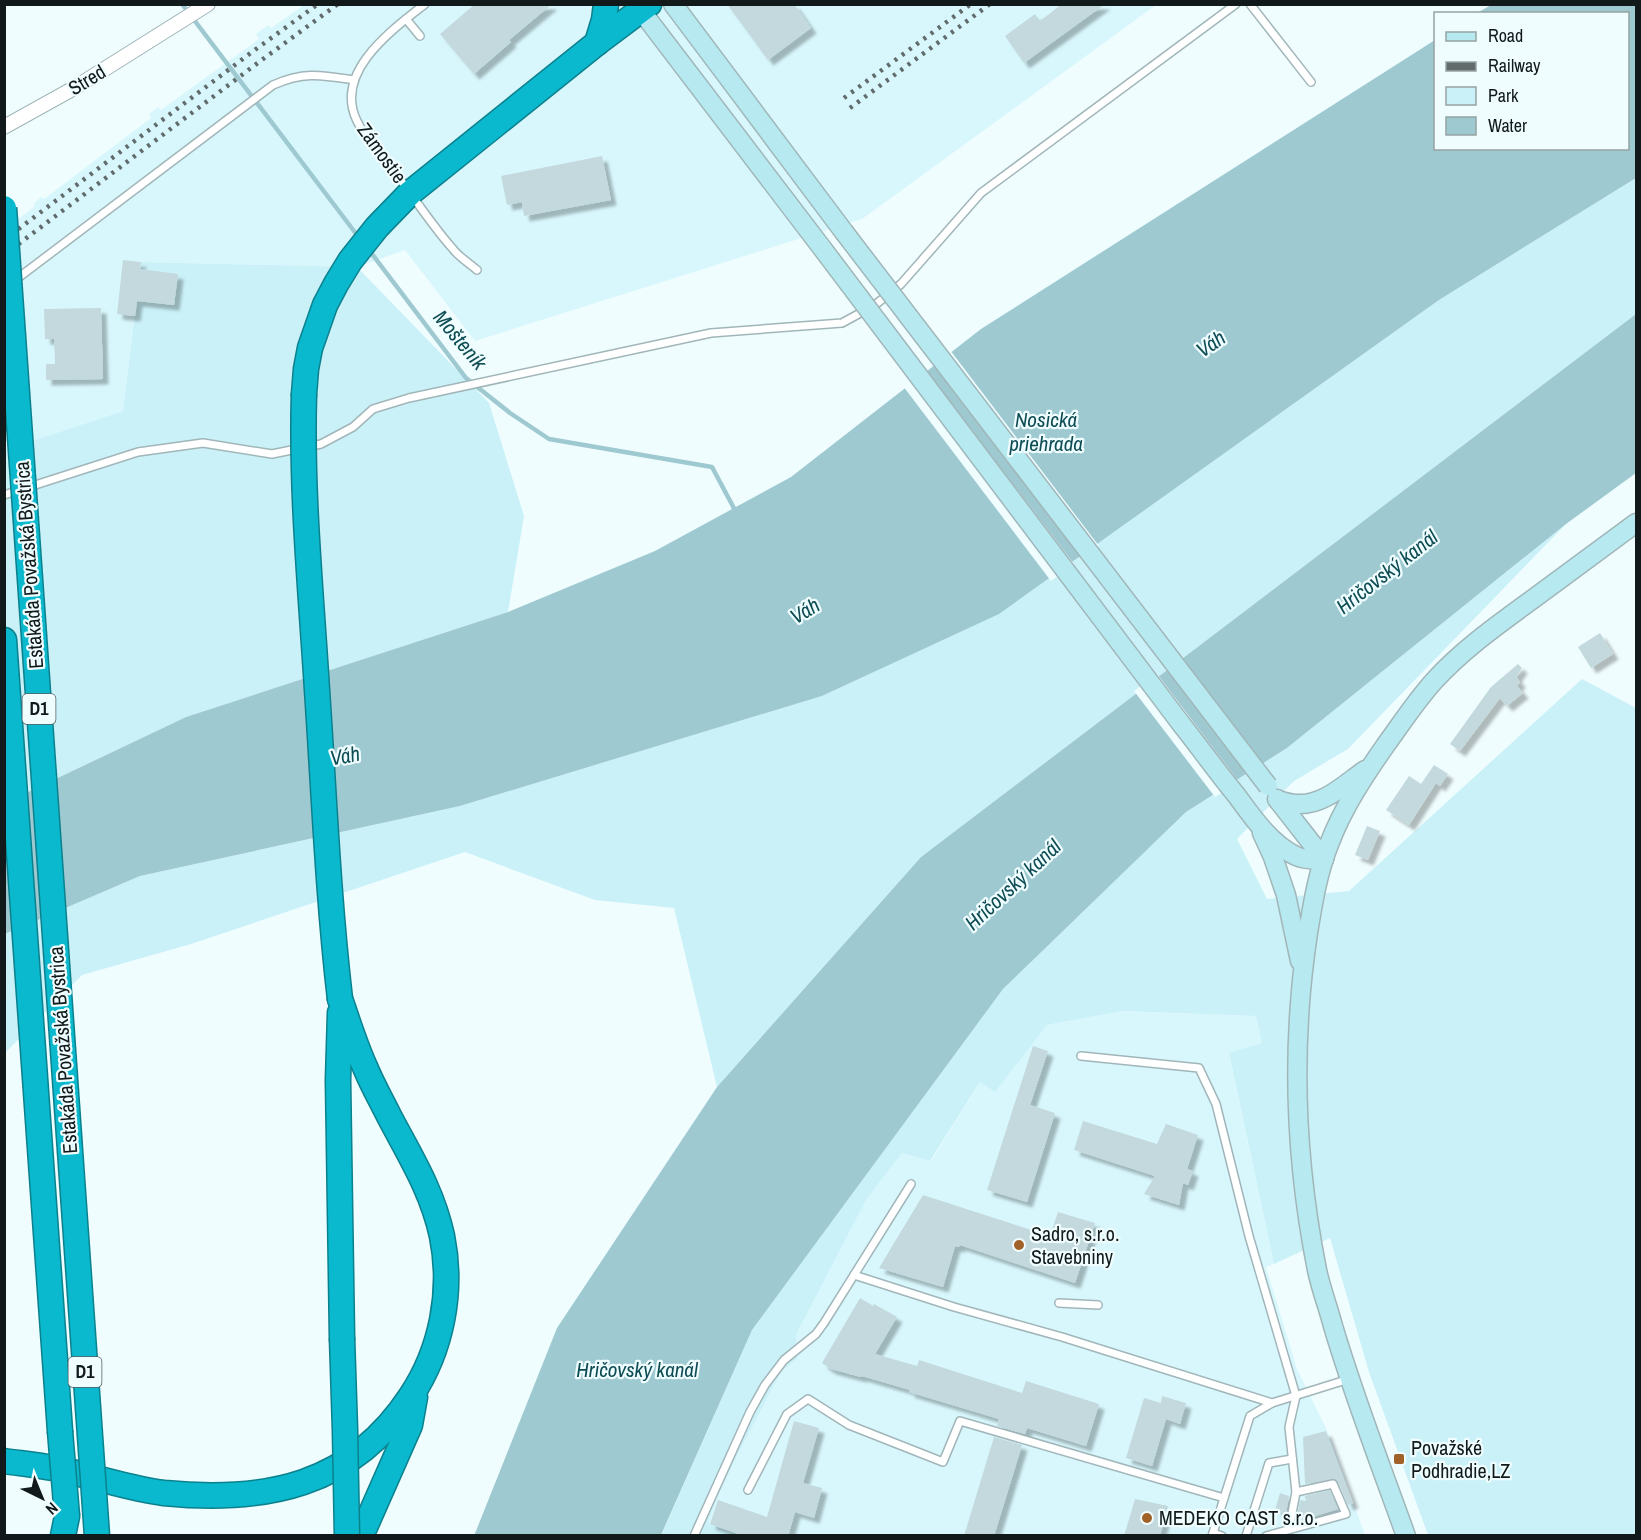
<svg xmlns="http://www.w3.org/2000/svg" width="1641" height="1540" font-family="'Archivo Narrow',sans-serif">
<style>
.built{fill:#d8f7fd}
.green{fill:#caf1f8}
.water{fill:#9fc9d1}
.pier{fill:#effdff}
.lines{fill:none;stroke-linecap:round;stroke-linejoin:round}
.stream{stroke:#9fc9d1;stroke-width:4.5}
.building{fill:#c3d9dd;filter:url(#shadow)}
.lane-casing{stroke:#a1b6b9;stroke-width:10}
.street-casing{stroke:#a1b6b9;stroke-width:16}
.secondary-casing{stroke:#a1b6b9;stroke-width:21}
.highway-casing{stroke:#0c818e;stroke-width:27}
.lane{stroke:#fff;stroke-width:7}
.street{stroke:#fff;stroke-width:14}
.secondary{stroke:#b6eaf0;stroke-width:18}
.highway{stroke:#0ab9cd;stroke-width:24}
.rail{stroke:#616b6c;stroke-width:4.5;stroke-dasharray:3 6;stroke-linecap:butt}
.secondary-bridge-casing{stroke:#a1b6b9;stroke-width:21;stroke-linecap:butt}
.highway-bridge-casing{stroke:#0c818e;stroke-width:27;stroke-linecap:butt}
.secondary-bridge{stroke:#b6eaf0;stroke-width:18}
.highway-bridge{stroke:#0ab9cd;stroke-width:24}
.poi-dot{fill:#a1622a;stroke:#effdff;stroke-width:2}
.labels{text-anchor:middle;stroke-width:4.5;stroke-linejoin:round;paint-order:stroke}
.shield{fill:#effdff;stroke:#545d5f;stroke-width:1.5}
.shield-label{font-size:18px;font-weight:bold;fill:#11191a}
.street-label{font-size:20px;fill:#11191a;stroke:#effdff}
.poi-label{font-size:20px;fill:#11191a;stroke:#effdff;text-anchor:start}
.water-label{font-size:21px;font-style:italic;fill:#0e4c54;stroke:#effdff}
</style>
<defs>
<filter id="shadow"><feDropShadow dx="5.5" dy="5.5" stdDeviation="1.5" flood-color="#0004"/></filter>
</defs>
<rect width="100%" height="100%" fill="#effdff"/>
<g class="built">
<path d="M304 5H1156L862 219 475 341 405 250 357 267 141 262 123 411 5 450V229L35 206 33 204 41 197 44 199 151 118 149 114 158 107 161 110 259 39 256 34 268 25 271 28Z"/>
<path d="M1121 1011 1256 1016 1262 1043 1229 1054 1274 1264 1266 1267 1297 1369 1326 1428 1365 1535 744 1536 708 1523 717 1498 737 1456 781 1372 797 1359 796 1335 866 1200 902 1153 931 1161 981 1081 995 1091 1047 1025Z"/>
</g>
<g class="green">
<path d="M1636 178V314L921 857 717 1087 674 908 595 900 465 852 191 944 82 975 5 1053V934L140 876 460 806 822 696 998 614 1439 300Z"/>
<path d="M141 262 357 267 489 403 524 516 508 612 186 717 5 803V450L123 411Z"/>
<path d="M1566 524 1348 749 1294 781 1237 839 1267 899 1349 891 1582 679 1636 708V1535H1428L1369 1372 1330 1238 1274 1264 1229 1053 1262 1043 1256 1016 1122 1011 1047 1025 995 1092 980 1082 930 1161 902 1153 866 1200 796 1335 797 1359 781 1372 737 1456 717 1498 708 1523 744 1535 661 1536 752 1330 1003 989 1186 812 1287 748Z"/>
</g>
<g class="water">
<path d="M1491 5H1636V178L1439 300 999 614 822 696 460 806 140 876 5 934V803L186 717 508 612 655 551 791 477 981 329 1435 40 1436 148H1628V14L1477 13Z"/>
<path d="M1636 314V473L1566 524 1287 748 1186 812 1003 989 752 1330 661 1535 474 1536 557 1328 717 1087 921 857Z"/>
</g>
<g class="pier">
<path d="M950 350 1099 546 1082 558 934 362Z"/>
<path d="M925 369 1074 564 1051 581 903 386Z"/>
<path d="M1157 674 1239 782 1215 797 1134 691Z"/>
</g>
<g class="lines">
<g class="stream">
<path d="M182 4 360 239"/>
<path d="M369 250 466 378 510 413 549 439 712 467 736 512"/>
</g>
</g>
<g class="building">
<path d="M475 4H552L509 40 511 42 474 74 440 34Z"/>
<path d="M727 4H794L811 28 768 60Z"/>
<path d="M1062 4H1105L1024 63 1005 36 1035 14 1040 21Z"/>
<path d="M602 156 611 200 524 216 522 202 507 205 501 176Z"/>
<path d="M123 260 141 262 140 269 178 274 174 305 137 301 135 316 117 314Z"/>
<path d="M101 308 103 379 46 380V364H55L54 339H45L44 309Z"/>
<path d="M1600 633 1613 654 1591 668 1578 647Z"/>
<path d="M1518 664 1522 668 1516 677 1520 682 1517 686 1523 693 1507 706 1500 698 1460 751 1450 744 1491 687Z"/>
<path d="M1434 765 1448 774 1440 786 1436 783 1409 825 1386 810 1409 776 1421 784Z"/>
<path d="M1367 826 1380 831 1368 860 1355 855Z"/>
<path d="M1033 1046 1048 1051 1030 1105 1055 1113 1027 1202 987 1190Z"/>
<path d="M1083 1121 1157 1144 1166 1124 1198 1135 1187 1169 1193 1171 1188 1185 1183 1183 1179 1205 1144 1194 1155 1176 1074 1150Z"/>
<path d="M923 1195 1050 1236 1058 1212 1095 1223 1075 1283 960 1245 959 1247 955 1246 943 1287 879 1268Z"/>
<path d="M860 1298 873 1306 874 1304 897 1317 875 1354 917 1366 919 1360 1022 1393 1026 1381 1099 1404 1086 1446 1027 1428 1025 1434 997 1426 999 1419 909 1392 910 1390 862 1376 861 1377 831 1369 822 1363Z"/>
<path d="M1162 1396 1186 1403 1180 1424 1166 1419 1152 1466 1126 1458 1144 1398 1161 1403Z"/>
<path d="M794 1421 819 1428 803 1483 822 1488 814 1518 795 1512 788 1536H744L710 1524 718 1500 767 1517Z"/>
<path d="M1326 1431 1353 1503 1348 1505 1338 1482 1335 1479 1305 1484 1303 1437Z"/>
<path d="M994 1437 1022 1445 994 1536H964Z"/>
<path d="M1330 1490 1338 1509 1306 1519 1297 1517 1300 1500 1306 1501 1305 1496Z"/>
<path d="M1280 1493 1289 1496 1286 1513 1275 1510Z"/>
<path d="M1135 1499 1168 1506 1160 1536H1124Z"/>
</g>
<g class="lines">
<g class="lane-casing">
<g id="lane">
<path d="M425 4C392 30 333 72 357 121 368 143 387 164 403 183 419 205 435 229 453 249 459 257 469 263 477 270"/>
<path d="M1250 4 1311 82"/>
<path d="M406 19 420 36"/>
<path d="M14 281 273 85C304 71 322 75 354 80"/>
<path d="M4 495 138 452 203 443 272 454 321 444 353 427 373 409 409 398 711 333 842 323 875 305 901 284 981 193 1236 4"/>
<path d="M1081 1056 1199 1068 1216 1104 1249 1236 1296 1396 1289 1427 1296 1492 1289 1529"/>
<path d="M854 1275 954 1307 1062 1337 1272 1403"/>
<path d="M1059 1303 1098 1305"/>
<path d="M748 1490 787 1414 808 1399 849 1425 943 1462 960 1421 1224 1498"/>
<path d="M1213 1533 1222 1536"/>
<path d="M694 1536 750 1412 765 1385 784 1360 816 1334 824 1323 911 1184"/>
<path d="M1212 1536 1250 1416 1272 1403 1349 1379"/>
<path d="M1246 1536 1269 1463 1292 1459"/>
<path d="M1266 1536 1346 1514 1333 1484 1296 1492"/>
</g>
</g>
<g class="street-casing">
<path id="street" d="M4 127 76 87 208 4"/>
</g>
<g class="secondary-casing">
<g id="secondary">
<path d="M636 4 822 248"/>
<path d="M673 4 844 232"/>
<path d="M1182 725C1201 749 1218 773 1237 796 1253 818 1271 844 1296 856 1305 860 1314 860 1324 859"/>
<path d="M1277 799 1324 859"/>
<path d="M1278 800C1284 802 1291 804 1297 804 1323 806 1345 784 1365 770"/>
<path d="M1262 833 1273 857 1286 895 1300 961"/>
<path d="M1406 1536C1381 1466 1354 1397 1333 1326 1328 1307 1321 1289 1317 1270 1295 1159 1291 1044 1308 933 1313 902 1318 871 1330 842 1343 808 1364 776 1385 746 1401 724 1416 701 1434 681 1463 649 1499 624 1533 599 1567 574 1602 548 1636 523"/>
</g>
</g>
<g class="highway-casing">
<g id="highway">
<path d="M597 43 604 20 606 4"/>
<path d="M304 394 306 369 310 348 325 305 336 284 350 261 377 227 410 193 597 43 649 4"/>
<path d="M4 640 60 1431"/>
<path d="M340 1013 338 1080 342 1338"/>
<path d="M4 1461C25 1464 47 1466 67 1471 100 1478 131 1489 164 1493 266 1503 352 1486 411 1396 442 1349 453 1291 442 1236 432 1190 410 1156 389 1116 381 1100 372 1084 365 1067 355 1045 348 1022 340 999"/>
<path d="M63 1536 67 1516"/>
<path d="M361 1536 410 1425 415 1397"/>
</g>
</g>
<use href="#lane" class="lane"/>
<use href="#street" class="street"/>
<use href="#secondary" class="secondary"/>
<use href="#highway" class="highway"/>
<g class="rail">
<path d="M844 98 971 4"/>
<path d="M850 108 990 4"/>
<path d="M4 240 252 52 318 4"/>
<path d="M4 255 259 62 338 4"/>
</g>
<g class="secondary-bridge-casing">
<g id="secondary-bridge">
<path d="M844 232 1268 786"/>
<path d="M822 248 1182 725"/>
</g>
</g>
<g class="highway-bridge-casing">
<g id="highway-bridge">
<path d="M4 208 97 1536"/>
<path d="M304 394C301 492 311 592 317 690 324 793 328 896 340 999"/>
<path d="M342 1338 345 1430 347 1536"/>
<path d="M60 1431 67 1516"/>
</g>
</g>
<use href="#secondary-bridge" class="secondary-bridge"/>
<use href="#highway-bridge" class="highway-bridge"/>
</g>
<g class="poi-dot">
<circle cx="1019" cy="1245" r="6"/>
<rect x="1393" y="1453" width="12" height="12" rx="3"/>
<circle cx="1147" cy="1518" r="6"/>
</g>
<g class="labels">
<g class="shield">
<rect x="22.5" y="694" width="33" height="30" rx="4.5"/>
<rect x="68.5" y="1357" width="33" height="30" rx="4.5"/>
</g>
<g class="shield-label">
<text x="39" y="715">D1</text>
<text x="85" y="1378">D1</text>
</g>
<g class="street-label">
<text transform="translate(87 80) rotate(-31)" y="7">Stred</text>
<text transform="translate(382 153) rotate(54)" y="7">Zámostie</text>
<text transform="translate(29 565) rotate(-94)" y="7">Estakáda Považská Bystrica</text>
<text transform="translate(63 1050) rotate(-94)" y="7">Estakáda Považská Bystrica</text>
</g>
<g class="poi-label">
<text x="1031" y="1241">Sadro, s.r.o.<tspan x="1031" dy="23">Stavebniny</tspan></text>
<text x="1411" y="1455">Považské<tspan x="1411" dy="23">Podhradie,LZ</tspan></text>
<text x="1159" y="1525">MEDEKO CAST s.r.o.</text>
</g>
<g class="water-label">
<text transform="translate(460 340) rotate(50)" y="7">Mošteník</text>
<text transform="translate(1211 344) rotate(-34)" y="7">Váh</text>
<text x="1046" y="427">Nosická<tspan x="1046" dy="24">priehrada</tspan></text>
<text transform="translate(1387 572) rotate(-38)" y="7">Hričovský kanál</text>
<text transform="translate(805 611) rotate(-31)" y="7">Váh</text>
<text transform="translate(345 756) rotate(-10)" y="7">Váh</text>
<text transform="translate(1013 885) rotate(-43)" y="7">Hričovský kanál</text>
<text x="637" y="1377">Hričovský kanál</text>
</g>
</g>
<rect width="1641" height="1540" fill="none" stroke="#11191a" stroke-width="12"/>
<rect x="1434" y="12" width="195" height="138" fill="#effdff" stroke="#96a2a3" stroke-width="1.5"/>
<rect x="1446" y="32" width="30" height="9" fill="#b6eaf0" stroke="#96a2a3" stroke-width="1.5"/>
<text x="1488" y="42" font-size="18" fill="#11191a">Road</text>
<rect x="1446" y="62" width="30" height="9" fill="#616b6c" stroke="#96a2a3" stroke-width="1.5"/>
<text x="1488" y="72" font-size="18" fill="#11191a">Railway</text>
<rect x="1446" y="87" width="30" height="18" fill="#caf1f8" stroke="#96a2a3" stroke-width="1.5"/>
<text x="1488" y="102" font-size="18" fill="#11191a">Park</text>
<rect x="1446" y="117" width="30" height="18" fill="#9fc9d1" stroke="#96a2a3" stroke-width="1.5"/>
<text x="1488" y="132" font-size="18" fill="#11191a">Water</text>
<g transform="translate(42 1498) rotate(137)" stroke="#effdff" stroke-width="4.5" paint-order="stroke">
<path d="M0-4.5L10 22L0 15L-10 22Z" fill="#11191a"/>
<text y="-9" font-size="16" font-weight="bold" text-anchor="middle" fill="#11191a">N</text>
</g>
</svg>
